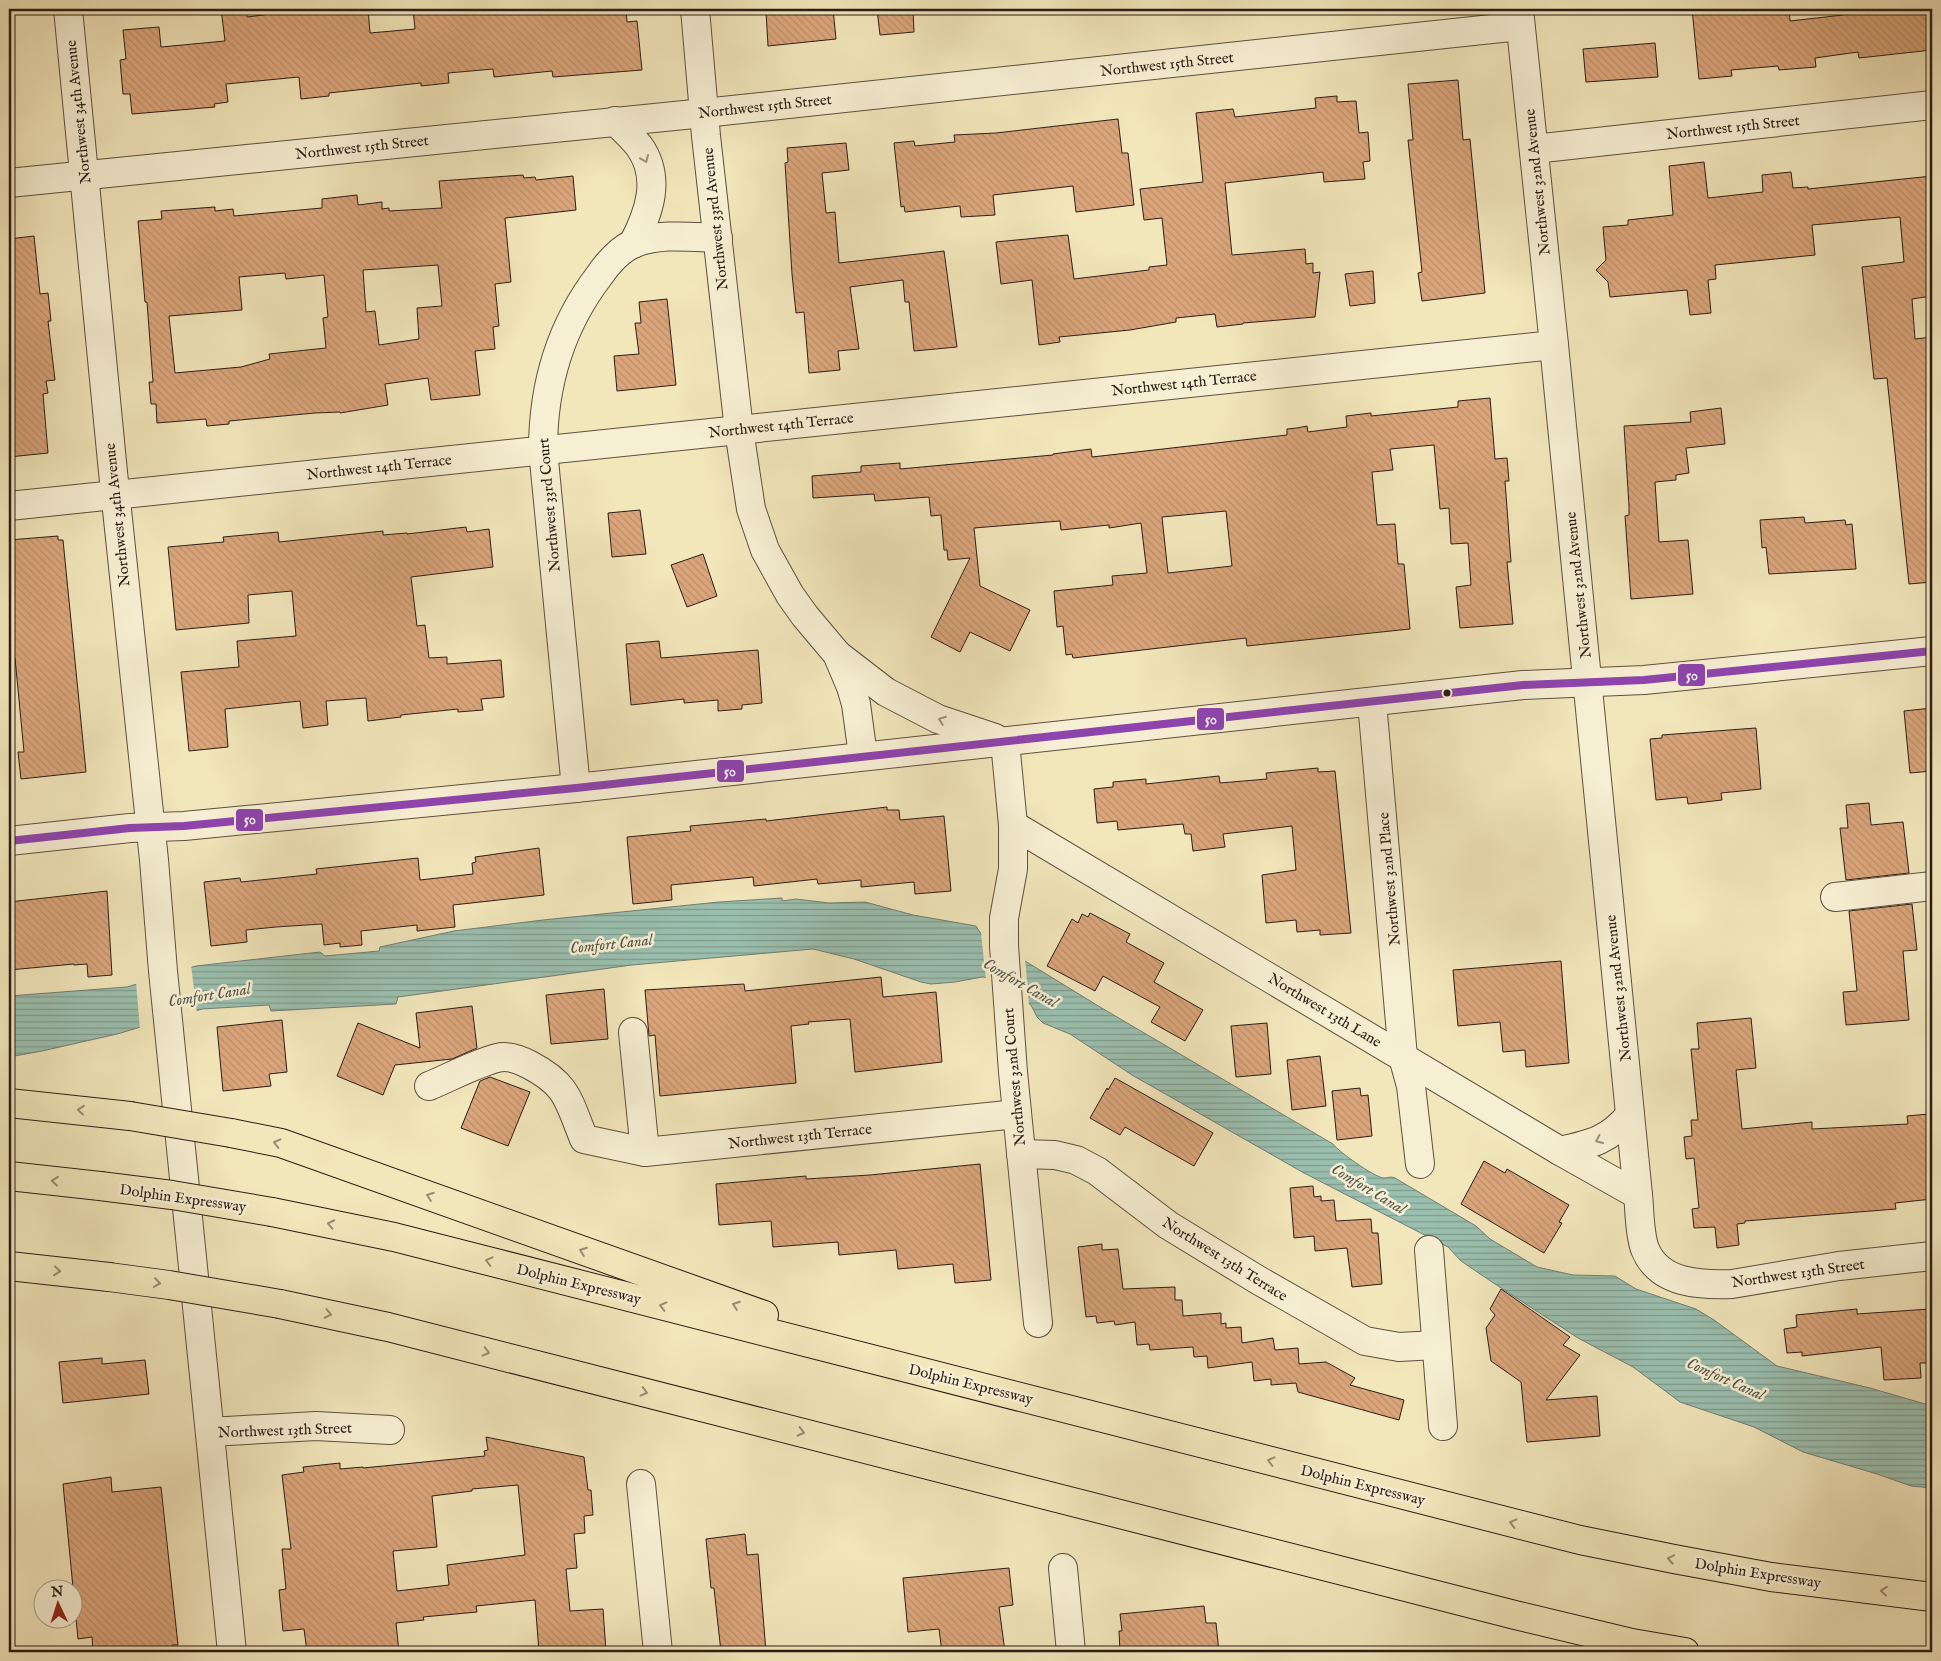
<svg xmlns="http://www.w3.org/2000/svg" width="1941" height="1661" font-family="'IM FELL English',serif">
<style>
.water{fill:url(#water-rules);stroke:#6f7f72}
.pier{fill:#f2e6bb}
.building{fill:url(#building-back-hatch);stroke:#2c1d16;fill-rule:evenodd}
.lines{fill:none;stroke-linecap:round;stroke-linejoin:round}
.minor-casing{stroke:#5e4f3f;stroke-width:30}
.highway-casing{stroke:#2c1d16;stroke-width:30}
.minor{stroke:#f7efd3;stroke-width:28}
.highway{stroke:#f2e6bb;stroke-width:28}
.highway-bridge-casing{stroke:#2c1d16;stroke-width:30;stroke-linecap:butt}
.highway-bridge{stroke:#f2e6bb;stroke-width:28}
.bus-1-casing{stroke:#f7efd3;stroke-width:11}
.bus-1{stroke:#8e44ad;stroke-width:8}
.oneway{stroke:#9c907e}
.oneway2{stroke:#998c71}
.bus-dot{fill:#2c1d16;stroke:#f7efd3;stroke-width:2}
.labels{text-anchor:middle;stroke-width:5;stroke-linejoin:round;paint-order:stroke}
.street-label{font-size:15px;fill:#2c1d16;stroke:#f7efd3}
.water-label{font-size:16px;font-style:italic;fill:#53564c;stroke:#f7efd3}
.line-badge{stroke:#f7efd3;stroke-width:2}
.badge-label{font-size:14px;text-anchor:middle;font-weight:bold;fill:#fff}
</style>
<defs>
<pattern id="water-rules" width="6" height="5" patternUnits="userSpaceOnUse" patternTransform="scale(1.25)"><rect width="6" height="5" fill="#9bc0b0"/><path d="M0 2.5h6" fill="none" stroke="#7f9b8e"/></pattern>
<pattern id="building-back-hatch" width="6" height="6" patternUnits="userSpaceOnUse" patternTransform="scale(1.25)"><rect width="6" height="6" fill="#dba67c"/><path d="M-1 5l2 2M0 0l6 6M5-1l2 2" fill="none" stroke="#bc8e6a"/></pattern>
</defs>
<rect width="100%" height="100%" fill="#f2e6bb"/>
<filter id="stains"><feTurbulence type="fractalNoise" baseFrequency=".004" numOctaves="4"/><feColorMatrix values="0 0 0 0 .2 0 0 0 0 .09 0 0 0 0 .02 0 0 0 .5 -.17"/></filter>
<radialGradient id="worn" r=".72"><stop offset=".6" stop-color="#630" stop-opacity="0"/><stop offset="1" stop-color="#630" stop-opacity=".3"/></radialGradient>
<path class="water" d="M782 898V901L796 899 829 903 865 902 913 915 976 926 981 934 1100 1007 1333 1144C1339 1152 1373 1176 1383 1178 1388 1178 1390 1176 1395 1178L1476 1226 1490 1239 1537 1267 1573 1275 1615 1276 1636 1289 1696 1309 1714 1320 1777 1366 1870 1388 1932 1406V1488L1911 1486 1877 1474 1803 1452 1754 1427 1680 1402 1633 1367 1578 1338 1492 1282 1461 1261 1448 1247 1304 1173 1132 1075 1070 1034 1043 1023 1037 1017 1031 1005 993 978 982 977 955 982 931 984 921 982 854 959 813 949 632 965 398 997 396 1004 271 1011 269 1005 202 1009 117 1034 42 1051 9 1057V996L127 987 196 966 320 952 325 956 379 951 380 947 454 931 543 920 719 902Z"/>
<g class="pier">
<path d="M981 933 1025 958 1029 1005 992 981 986 980Z"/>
<path d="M191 965 197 1013 140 1030 136 982Z"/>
</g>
<g class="building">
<path d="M221 9H246L247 17 310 9H368L370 33 415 29 413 9H455V12L484 9H626L627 22 637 21 642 70 553 77 552 71 494 77 493 69 448 73 449 83 421 86V83L329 93V96L301 99 299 77 226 84 228 102 214 104 215 107 132 114 130 94H123L120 60 126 59 123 30 159 27 161 47 225 41Z"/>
<path d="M800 9H833L836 39 768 46 766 12Z"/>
<path d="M877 9H913L914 32 880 35Z"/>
<path d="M1692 9H1789L1790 21 1843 15V14L1854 12V9H1930L1932 50 1859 58 1858 52 1815 58 1816 67 1779 70 1778 66 1731 70 1732 76 1699 79Z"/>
<path d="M1655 43 1658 77 1586 82 1583 49Z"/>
<path d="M1458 80 1463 140 1470 139 1485 293 1422 301 1418 273 1422 272 1408 140H1413L1408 84Z"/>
<path d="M1337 96V102L1356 101 1359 133 1368 132 1370 161 1363 162 1365 179 1324 182 1323 172 1225 183 1232 255 1305 249 1306 264 1313 263V273L1320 272 1315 317 1243 323V324L1217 327 1215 314 1176 318V322L1130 330 1059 337 1060 342 1039 345 1032 280 1001 284 996 242 1068 235 1074 279 1149 270V267L1167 265 1162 218 1144 220 1140 189 1203 182 1196 113 1233 109 1235 117 1316 108 1315 98Z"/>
<path d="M1118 119 1122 153H1128L1134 205 1076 212 1073 186 993 195 995 215 961 217 960 206 905 212 904 206 901 207 894 143 914 141 915 146 955 142 954 135 996 133Z"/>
<path d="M846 143 849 170 822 173 826 213 835 212 839 263 944 251 957 347 914 351 909 302H905L903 280 850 287 859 349 838 351 840 370 809 373 804 312 796 313 792 274 785 163 788 162 787 148Z"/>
<path d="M1704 162 1708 198 1763 192 1762 175 1791 172 1793 188 1808 187V189L1932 176V296L1912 299 1915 339 1932 337V582L1909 584 1887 378 1874 379 1862 267 1904 262 1900 217 1812 225 1815 255 1715 265 1716 279 1708 280 1711 313 1690 315 1687 290 1610 297 1608 282 1596 270 1606 260 1603 227 1628 225V220L1673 215 1669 166Z"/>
<path d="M523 175 524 178 535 177 536 180 573 176 576 210 505 218 511 282 495 284 499 326 493 327 495 349 475 351 480 395 431 400 428 378 385 384 388 405 340 413V412L315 413 229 421V424L207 426 206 419 157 423 156 404H151L149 382H153L147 302H145L138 221 162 219 161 211 215 207V211L233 209 234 216 322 208V199L357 195 358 205 382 202V209L389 208V211L442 208 439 181ZM438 265 442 306 417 308 419 339 379 345 375 311 366 312 363 270ZM285 273 286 279 324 275 328 317 323 318 326 348 269 354 270 359 241 367 175 373 169 316 242 310 239 277Z"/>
<path d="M34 236 40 294 48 293 51 321H48L55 380 46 381 48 393 43 394 48 453 9 457V239Z"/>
<path d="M1373 271 1375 303 1350 306 1345 274Z"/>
<path d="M667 299 676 385 617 391 614 356 639 354 635 323H641L639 302Z"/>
<path d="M1490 398 1495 459 1507 458 1509 481H1505L1511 562H1507L1513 624 1460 628 1456 587 1471 585 1468 543 1451 544 1449 508 1440 509 1434 445 1390 449 1393 470 1372 472 1377 525 1395 524 1398 564H1404L1410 629 1247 646 1246 638 1073 658 1072 654 1066 655 1063 626 1057 627 1054 591 1113 585 1112 576 1147 573 1141 523 1109 528V525L1061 530 1060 521 974 528 980 586 1030 610 1010 651 970 632 960 652 931 637 970 558 948 560 947 550H944L941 515 931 516 929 497 875 501 874 494 813 498 812 476 861 472V466L900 463V469L1053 455V454L1091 449 1092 457 1287 435V429L1297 428 1307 426 1308 432 1347 427 1346 416 1371 413V416L1458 407V401ZM1226 511 1232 566 1168 573 1162 517Z"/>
<path d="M1721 408 1725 444 1686 448 1689 473 1676 475V480L1655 482 1659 542 1688 540 1693 594 1631 599 1625 516 1629 515V506L1624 426 1691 422 1690 412Z"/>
<path d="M640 510 646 554 612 557 608 513Z"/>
<path d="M1804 517 1805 523 1845 520 1846 525 1852 524 1856 569 1769 574 1766 547 1762 548 1760 520Z"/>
<path d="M466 527 467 532 489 529 493 567 411 577 417 626 425 625 429 658 447 657V664L501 660 504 697 481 699 483 710 458 712V709L401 715V717L368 721 366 698 326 701 328 725 303 728 300 701 225 709 228 747 189 751 181 672 239 667 237 641 296 636 292 591 248 595 249 623 176 630 168 547 224 542 223 537 278 532 279 542 383 531V535L407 533V534Z"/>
<path d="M58 536V540H63L86 772 21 779 18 752H24L15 658H9V540Z"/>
<path d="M703 554 717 596 687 607 671 565Z"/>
<path d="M659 641 661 658 758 650 762 703 742 705V709L718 711V700L684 703V699L631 705 626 644Z"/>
<path d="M1932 708V771L1910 773 1904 711Z"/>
<path d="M1756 728 1761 789 1721 793 1722 800 1688 804 1687 797 1656 800 1650 739 1662 738V735Z"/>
<path d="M1318 768V772L1335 771 1351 933 1320 935V930L1297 932 1296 920 1266 923 1262 875 1296 870 1292 826 1223 834 1225 847 1193 851 1191 834H1185L1183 824 1118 830 1117 821 1097 823 1094 789 1113 787V782L1146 779V784L1219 776 1220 783 1267 779 1266 773Z"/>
<path d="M1869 803 1871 825 1903 822 1909 873 1846 880 1840 828H1848L1846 805Z"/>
<path d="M887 807V810H899L900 820 944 816 951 891 915 894 914 882 861 887V880L818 884 817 879 754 886 753 877 671 885 672 900 633 904 627 837 691 831 690 826 766 819V821Z"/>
<path d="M539 848 544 895 453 905 455 927 417 931V925L361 931 362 945 340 947V943L324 945 322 924 276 927 246 930 247 942 211 946 204 882 240 878 241 882 317 874 316 869 418 858 420 880 473 874 472 863 476 862 475 857Z"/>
<path d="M107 891 112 975 88 977 87 964 74 965V964L9 970V902Z"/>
<path d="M1912 904 1917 950 1903 951 1909 1020 1846 1025 1843 992 1857 991 1849 911Z"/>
<path d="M1090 913 1130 934 1126 942 1164 963 1154 982 1203 1010 1185 1041 1151 1022 1160 1007 1103 976 1095 991 1047 966 1072 919 1078 923 1082 914 1088 917Z"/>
<path d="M1561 961 1569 1063 1526 1067 1525 1050 1503 1052 1500 1022 1458 1026 1453 970Z"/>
<path d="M881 977 883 997 936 992 942 1062 855 1072 850 1019 808 1022 809 1024 791 1026 796 1083 660 1096 655 1035 649 1036 645 990 744 984 745 991Z"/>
<path d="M604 989 608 1039 551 1044 546 995Z"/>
<path d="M472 1006 477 1048 452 1059 395 1065 383 1095 337 1076 358 1023 420 1048 416 1013Z"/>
<path d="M1751 1018 1756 1068 1736 1070 1742 1129 1812 1122V1129L1908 1124 1907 1116 1929 1114 1932 1153V1199L1895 1203 1896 1209 1745 1221V1223L1737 1224 1739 1245 1717 1248 1715 1227 1694 1228 1692 1209 1699 1208 1694 1158 1686 1159 1684 1137 1692 1136 1691 1120H1698L1691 1049H1699L1697 1023Z"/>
<path d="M282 1020 287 1072 269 1074 271 1086 223 1091 217 1027Z"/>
<path d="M1267 1023 1271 1074 1236 1077 1231 1026Z"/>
<path d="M1320 1056 1326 1106 1292 1110 1287 1060Z"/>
<path d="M490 1077 530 1092 508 1146 461 1128 480 1081Z"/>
<path d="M1115 1078 1213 1133 1194 1166 1125 1127 1120 1135 1090 1118 1107 1088 1108 1090Z"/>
<path d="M1360 1088 1361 1096 1368 1095 1372 1136 1337 1140 1332 1091Z"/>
<path d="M1484 1161 1505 1173 1507 1169 1569 1205 1559 1222 1562 1223 1544 1253 1461 1204Z"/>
<path d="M980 1164 991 1280 955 1283 953 1264 898 1269 896 1250 839 1255 838 1242 773 1247 771 1221 719 1225 716 1184 806 1176V1179L870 1175Z"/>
<path d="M1313 1186 1314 1197 1321 1196V1201L1334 1200 1336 1221 1371 1219 1372 1233H1378L1382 1284 1352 1287 1347 1248 1315 1251 1314 1236 1294 1238 1290 1188Z"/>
<path d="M1102 1244V1250L1118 1249 1123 1289 1175 1287V1300H1182L1183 1316 1221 1313V1324L1226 1323V1328L1241 1327 1242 1343 1273 1338 1275 1350 1298 1348 1299 1364 1326 1362 1355 1378 1350 1385 1404 1400 1399 1420 1298 1392 1296 1383 1271 1385V1379L1254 1381 1252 1362 1208 1368 1207 1356 1194 1357 1193 1347 1150 1350 1149 1344 1137 1345 1135 1322 1115 1325 1114 1321 1097 1323 1096 1316 1086 1317 1078 1247Z"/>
<path d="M1501 1289 1570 1337 1563 1345 1580 1355 1546 1400 1597 1396 1600 1436 1527 1442 1521 1382 1491 1361 1486 1328 1495 1315 1490 1309Z"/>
<path d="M1857 1309V1314L1930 1309 1932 1333V1363H1920L1921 1378 1884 1380 1881 1347 1802 1356V1352L1787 1353 1784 1329 1797 1327 1796 1315Z"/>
<path d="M102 1358V1364L145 1360 149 1394 63 1403 59 1362Z"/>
<path d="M486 1437 584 1457 588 1490H591L593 1515 584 1516 585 1533 574 1534 577 1568 566 1569 570 1611 603 1609 606 1652H539L535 1600 476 1606 477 1612 423 1617 424 1620 396 1623 399 1652H307L304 1629 283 1631 279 1590 286 1589 282 1549H291L282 1475 304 1472 303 1467 340 1463V1469L363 1467V1468L485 1456 484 1451 488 1450ZM518 1485 525 1555 447 1565 449 1585 397 1591 393 1551 437 1547 432 1496 472 1491V1489Z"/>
<path d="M111 1477 112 1492 161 1487 178 1645H172L173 1652H93L92 1637 78 1639 63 1484Z"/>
<path d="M745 1534 747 1555 758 1554 766 1652H721L714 1588H711L706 1539Z"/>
<path d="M1009 1568 1013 1605 999 1607 1005 1652H942L939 1629 908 1632 903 1578Z"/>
<path d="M1204 1606 1206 1623H1216L1219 1652H1168L1167 1647 1120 1652 1119 1631H1122L1120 1614Z"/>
</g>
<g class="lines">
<g class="minor-casing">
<g id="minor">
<path d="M68 9 113 472 154 860 163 971 232 1652"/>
<path d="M695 9 706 136 739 430 751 509 765 550 790 595 805 616 837 654 851 687 856 704 863 756"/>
<path d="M1519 9 1554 345 1638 1195C1640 1212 1639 1233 1645 1249 1659 1284 1700 1285 1732 1284L1839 1266 1932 1256"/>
<path d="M615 121C623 129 632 137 639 146 662 178 649 213 633 244"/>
<path d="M1534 149 1932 105"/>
<path d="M9 183 704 113 1520 26"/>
<path d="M9 506 1554 345"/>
<path d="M838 655 886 692 938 719 995 738"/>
<path d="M1372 702 1403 1057 1411 1086 1420 1164"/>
<path d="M1005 742 1013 825V869L1004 918V946L1013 1072 1038 1323"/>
<path d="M576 788 543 450C543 386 560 327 599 276 607 264 621 248 635 243 661 233 690 237 718 238"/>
<path d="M1013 825 1560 1151 1638 1195"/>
<path d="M9 841 130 828 184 826 576 788 1523 685 1644 680 1932 651"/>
<path d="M1835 897 1932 886"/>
<path d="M633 1032 645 1152"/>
<path d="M429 1086C451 1077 474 1064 497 1058 508 1055 519 1059 530 1065 568 1085 568 1100 584 1139L645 1152 1017 1114"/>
<path d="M1560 1151C1592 1144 1609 1140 1630 1115"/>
<path d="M1021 1154 1055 1155 1076 1160 1097 1171 1168 1225 1258 1280 1365 1341 1399 1347 1436 1345"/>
<path d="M1429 1250 1443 1426"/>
<path d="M210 1432 316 1426 390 1430"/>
<path d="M641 1484 658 1652"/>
<path d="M1063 1568 1071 1652"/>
</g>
</g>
<g class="highway-casing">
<g id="highway">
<path d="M9 1103 130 1116"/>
<path d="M231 1133 281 1143 764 1315"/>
<path d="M9 1176 100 1186"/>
<path d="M272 1212 394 1237 492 1262 1580 1540 1674 1559 1771 1577 1932 1597"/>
<path d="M9 1266 109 1277"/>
<path d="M280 1304 388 1327 1515 1615 1632 1643 1685 1652"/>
</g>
</g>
<use href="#minor" class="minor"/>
<use href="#highway" class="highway"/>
<g class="highway-bridge-casing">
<g id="highway-bridge">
<path d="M130 1116 231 1133"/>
<path d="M100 1186 172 1195 272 1212"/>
<path d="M109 1277 169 1285 280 1304"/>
</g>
</g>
<use href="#highway-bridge" class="highway-bridge"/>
<g class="bus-1-casing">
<path id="bus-1" d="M9 841 130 828 184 826 576 788 1523 685 1644 680 1932 651"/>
</g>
<use href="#bus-1" class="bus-1"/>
</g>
<defs><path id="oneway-chevron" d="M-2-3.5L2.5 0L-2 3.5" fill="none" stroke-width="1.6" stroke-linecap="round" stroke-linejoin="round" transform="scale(1.25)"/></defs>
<g class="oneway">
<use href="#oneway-chevron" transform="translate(645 159) rotate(67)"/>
<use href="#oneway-chevron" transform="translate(942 720) rotate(-159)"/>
<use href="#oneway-chevron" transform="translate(1599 1140) rotate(155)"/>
</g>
<g class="oneway2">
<use href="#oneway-chevron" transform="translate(81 1110) rotate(-174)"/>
<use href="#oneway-chevron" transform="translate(277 1143) rotate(-166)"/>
<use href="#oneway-chevron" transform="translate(55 1181) rotate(-174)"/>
<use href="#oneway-chevron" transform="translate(430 1196) rotate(-160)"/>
<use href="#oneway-chevron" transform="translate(331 1224) rotate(-168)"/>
<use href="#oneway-chevron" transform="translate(583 1251) rotate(-160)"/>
<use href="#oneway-chevron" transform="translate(489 1261) rotate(-166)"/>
<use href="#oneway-chevron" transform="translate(57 1271) rotate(6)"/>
<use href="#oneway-chevron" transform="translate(157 1283) rotate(8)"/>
<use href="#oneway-chevron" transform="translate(736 1305) rotate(-160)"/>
<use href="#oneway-chevron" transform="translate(663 1306) rotate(-166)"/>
<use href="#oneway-chevron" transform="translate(328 1314) rotate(12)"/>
<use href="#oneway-chevron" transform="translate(486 1352) rotate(14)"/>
<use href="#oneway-chevron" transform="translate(644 1392) rotate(14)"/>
<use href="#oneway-chevron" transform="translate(801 1432) rotate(14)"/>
<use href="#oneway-chevron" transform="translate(1271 1461) rotate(-166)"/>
<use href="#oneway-chevron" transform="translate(1513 1523) rotate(-166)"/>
<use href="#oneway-chevron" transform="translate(1671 1559) rotate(-169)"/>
<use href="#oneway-chevron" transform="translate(1884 1591) rotate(-174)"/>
</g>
<circle class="bus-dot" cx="1447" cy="693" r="4.5"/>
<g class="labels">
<g class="street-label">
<text transform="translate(1167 64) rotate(-6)" y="5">Northwest 15th Street</text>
<text transform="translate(765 106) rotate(-6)" y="5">Northwest 15th Street</text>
<text transform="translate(78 112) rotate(-96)" y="5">Northwest 34th Avenue</text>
<text transform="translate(1733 127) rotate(-6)" y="5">Northwest 15th Street</text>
<text transform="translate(362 147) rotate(-6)" y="5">Northwest 15th Street</text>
<text transform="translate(1537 182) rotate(-96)" y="5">Northwest 32nd Avenue</text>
<text transform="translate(715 219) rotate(-96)" y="5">Northwest 33rd Avenue</text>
<text transform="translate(1184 383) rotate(-6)" y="5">Northwest 14th Terrace</text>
<text transform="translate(781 425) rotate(-6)" y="5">Northwest 14th Terrace</text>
<text transform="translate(379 467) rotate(-6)" y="5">Northwest 14th Terrace</text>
<text transform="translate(549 505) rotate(-95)" y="5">Northwest 33rd Court</text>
<text transform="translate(117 515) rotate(-96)" y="5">Northwest 34th Avenue</text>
<text transform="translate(1578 585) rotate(-96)" y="5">Northwest 32nd Avenue</text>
<text transform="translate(1389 879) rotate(-95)" y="5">Northwest 32nd Place</text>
<text transform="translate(1618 988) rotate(-96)" y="5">Northwest 32nd Avenue</text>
<text transform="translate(1325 1010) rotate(31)" y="5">Northwest 13th Lane</text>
<text transform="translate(1014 1077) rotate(-95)" y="5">Northwest 32nd Court</text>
<text transform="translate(800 1136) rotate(-6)" y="5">Northwest 13th Terrace</text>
<text transform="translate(183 1198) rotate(8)" y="5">Dolphin Expressway</text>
<text transform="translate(1225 1259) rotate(32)" y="5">Northwest 13th Terrace</text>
<text transform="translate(1798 1273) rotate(-8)" y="5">Northwest 13th Street</text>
<text transform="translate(579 1284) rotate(14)" y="5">Dolphin Expressway</text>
<text transform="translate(971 1384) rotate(14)" y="5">Dolphin Expressway</text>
<text transform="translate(285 1430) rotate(-2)" y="5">Northwest 13th Street</text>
<text transform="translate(1363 1485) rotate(14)" y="5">Dolphin Expressway</text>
<text transform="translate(1758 1573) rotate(9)" y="5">Dolphin Expressway</text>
</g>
<g class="water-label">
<text transform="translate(611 943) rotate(-6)" y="6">Comfort Canal</text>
<text transform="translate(1021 982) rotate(30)" y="6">Comfort Canal</text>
<text transform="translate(209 994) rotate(-9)" y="6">Comfort Canal</text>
<text transform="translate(1369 1188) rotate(31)" y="6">Comfort Canal</text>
<text transform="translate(1726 1378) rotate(24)" y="6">Comfort Canal</text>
</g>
</g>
<g class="line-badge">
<rect x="1677" y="663" width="29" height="24" rx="5" fill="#8e44ad"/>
<rect x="1196" y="707" width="29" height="24" rx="5" fill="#8e44ad"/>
<rect x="716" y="759" width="29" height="24" rx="5" fill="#8e44ad"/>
<rect x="235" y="808" width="29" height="24" rx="5" fill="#8e44ad"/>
</g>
<g class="badge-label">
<text x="1692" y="680">50</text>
<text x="1211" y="724">50</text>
<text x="730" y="776">50</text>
<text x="250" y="824">50</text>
</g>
<rect width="1941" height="1661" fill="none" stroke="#f2e6bb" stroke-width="30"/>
<rect x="10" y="10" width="1921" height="1641" fill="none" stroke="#2c1d16" stroke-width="2.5"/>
<rect x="15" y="15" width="1911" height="1631" fill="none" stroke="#2c1d16"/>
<g transform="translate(58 1604) rotate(356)"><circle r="24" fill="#f7efd3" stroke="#a69b87"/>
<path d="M0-4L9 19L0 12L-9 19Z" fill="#8f2418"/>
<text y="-8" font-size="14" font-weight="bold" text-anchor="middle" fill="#2c1d16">N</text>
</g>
<rect width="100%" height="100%" filter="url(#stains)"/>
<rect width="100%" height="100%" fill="url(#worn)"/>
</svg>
